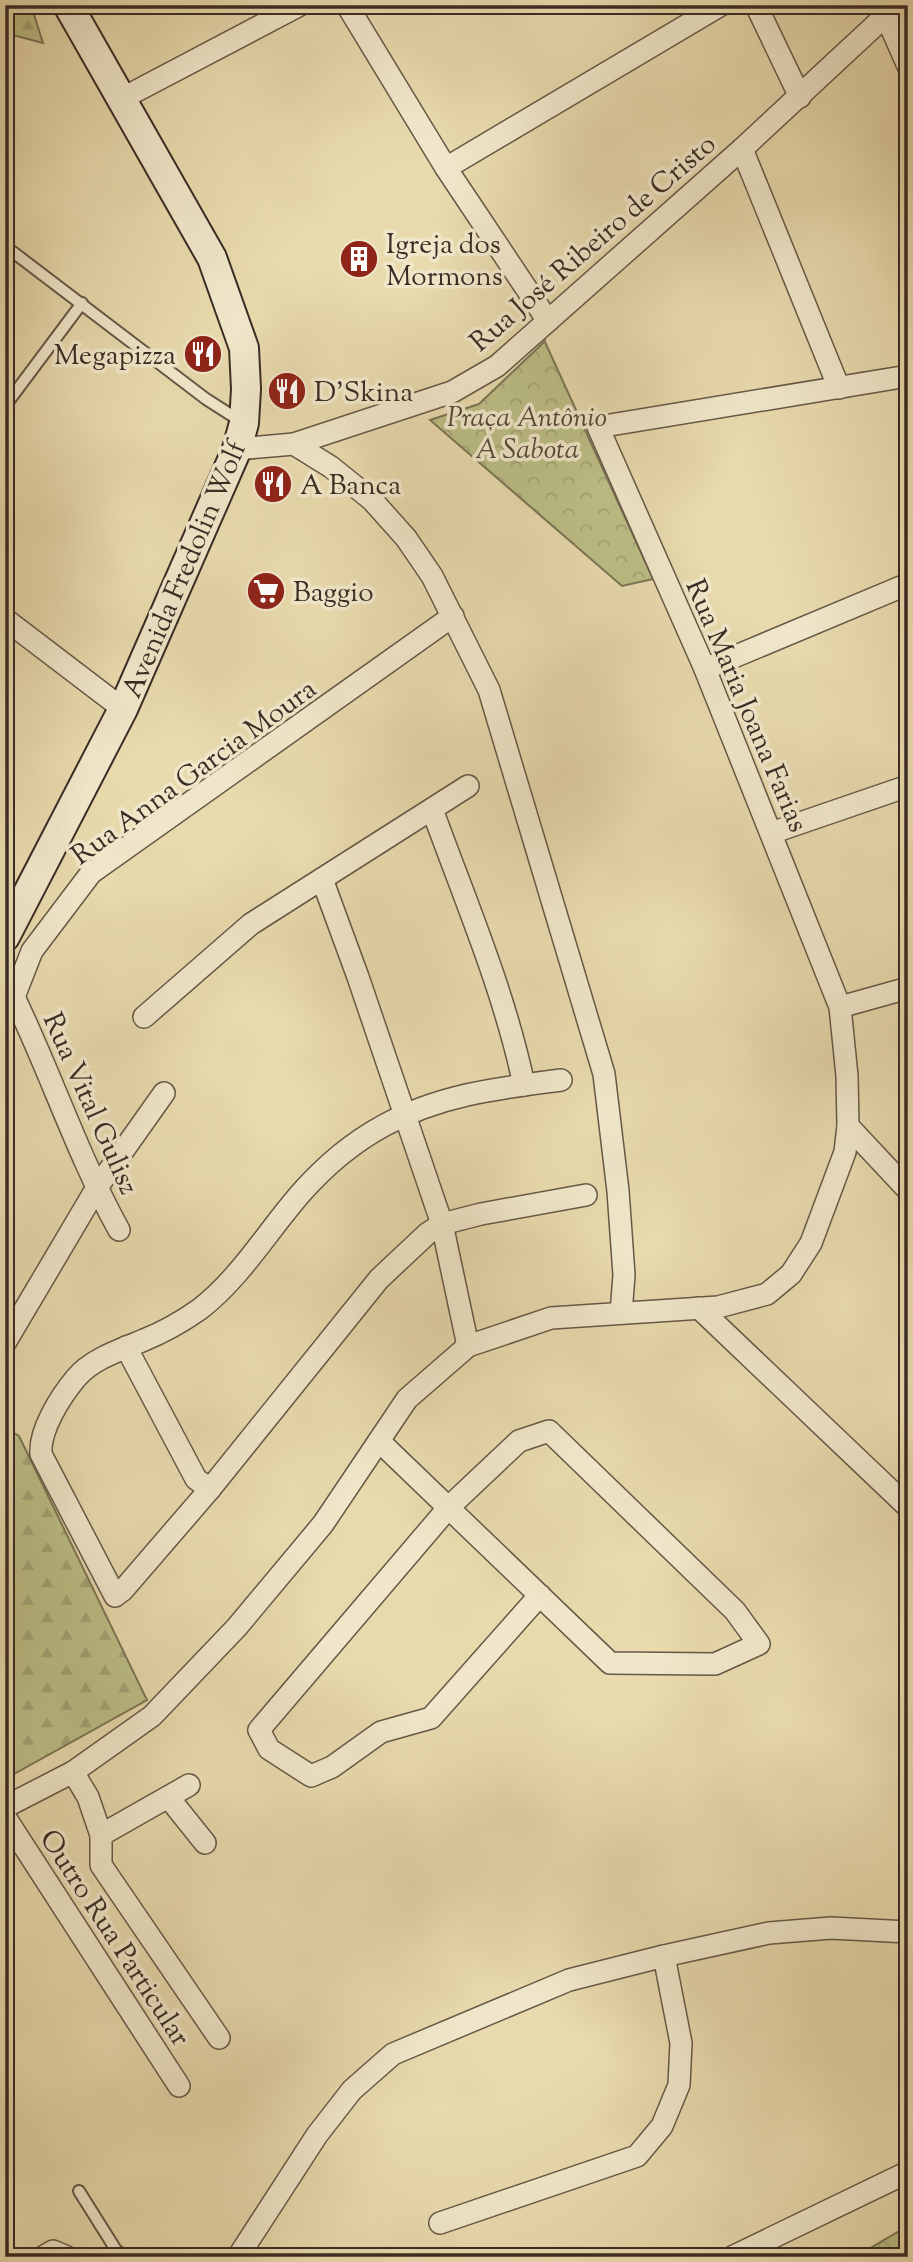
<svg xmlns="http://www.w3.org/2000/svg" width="913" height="2262" font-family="'Sorts Mill Goudy',serif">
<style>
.forest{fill:url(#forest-firs);stroke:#7b7556;stroke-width:2}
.park{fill:url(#park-crowns);stroke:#7b7556;stroke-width:2}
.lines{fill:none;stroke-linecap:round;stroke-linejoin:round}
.service-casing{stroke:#665847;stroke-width:14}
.minor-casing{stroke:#665847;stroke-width:24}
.secondary-casing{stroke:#3a2c25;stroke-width:32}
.service{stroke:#f0e7ca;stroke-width:10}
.minor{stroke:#f0e7ca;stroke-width:21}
.secondary{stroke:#f0e7ca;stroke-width:28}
.labels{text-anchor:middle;stroke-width:7;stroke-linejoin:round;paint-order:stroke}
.street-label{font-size:28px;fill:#3a2c25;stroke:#f0e7ca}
.poi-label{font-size:28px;fill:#3a2c25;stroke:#f0e7ca;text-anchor:start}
.park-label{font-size:28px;font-style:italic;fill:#544938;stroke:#f0e7ca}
</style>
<defs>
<pattern id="forest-firs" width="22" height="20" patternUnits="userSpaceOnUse" patternTransform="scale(1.75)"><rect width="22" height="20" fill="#bcbe86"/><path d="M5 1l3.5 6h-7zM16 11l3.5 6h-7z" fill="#a2a374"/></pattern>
<pattern id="park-crowns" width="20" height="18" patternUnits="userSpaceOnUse" patternTransform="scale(1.75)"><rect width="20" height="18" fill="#bcbe86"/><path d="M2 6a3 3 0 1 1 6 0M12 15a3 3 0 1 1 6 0" fill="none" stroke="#a2a374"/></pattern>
</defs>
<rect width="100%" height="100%" fill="#e8daad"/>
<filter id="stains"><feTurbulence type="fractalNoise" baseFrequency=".00286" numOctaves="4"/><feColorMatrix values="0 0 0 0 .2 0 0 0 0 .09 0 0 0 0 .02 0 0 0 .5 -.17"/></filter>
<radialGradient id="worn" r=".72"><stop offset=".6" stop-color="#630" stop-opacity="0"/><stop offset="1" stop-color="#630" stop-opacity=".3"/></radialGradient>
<g class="forest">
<path d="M5 5H31L43 43 5 33Z"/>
<path d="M5 1428 19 1436 147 1700 5 1779Z"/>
</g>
<g class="park">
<path d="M545 341V342L653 579 622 586 430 420 479 404Z"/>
<path d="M908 2226V2257H855Z"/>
</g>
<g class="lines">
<g class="service-casing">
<g id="service">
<path d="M5 246 206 399 242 422"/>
<path d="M5 406 82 303"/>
<path d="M79 2191 116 2250 126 2257"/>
</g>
</g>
<g class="minor-casing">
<g id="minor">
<path d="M347 5 446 168 548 321"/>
<path d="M756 5 800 97"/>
<path d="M881 5 908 66"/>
<path d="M123 98 300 5"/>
<path d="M742 149 839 388"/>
<path d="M446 168 721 5"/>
<path d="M294 444 331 467 372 500 406 538 432 576 489 690 604 1074 618 1191 624 1275 621 1313"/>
<path d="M237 449 294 444 452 392 497 366 742 149 897 5"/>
<path d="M5 619 123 709"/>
<path d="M705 669 908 584"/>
<path d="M432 809C465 900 504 990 524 1085"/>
<path d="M771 833 908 786"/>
<path d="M322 879 358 977 442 1224 468 1346"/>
<path d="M14 997C51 1074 78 1156 119 1230"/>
<path d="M5 1006 14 997 32 951 91 873 453 616"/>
<path d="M840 1007 908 988"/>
<path d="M144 1017 251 924 468 786"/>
<path d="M561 1080C498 1088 439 1095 383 1126 352 1143 324 1167 301 1193 267 1232 241 1277 200 1309 183 1321 164 1332 144 1340 121 1350 93 1358 76 1378 61 1396 39 1430 41 1454L115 1596 123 1590 210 1489 379 1279 428 1233 442 1224 481 1214 586 1195"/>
<path d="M848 1126 908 1190"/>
<path d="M699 1308 908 1507"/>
<path d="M5 1343 96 1189 164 1093"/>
<path d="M126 1347 196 1479 210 1489"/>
<path d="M379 1441 610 1663 715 1664 759 1644 735 1611 549 1431 519 1441 449 1507 259 1730 269 1749 311 1776 332 1767 381 1732 431 1718 540 1595"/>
<path d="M73 1772 88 1797 101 1835V1865L219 2038"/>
<path d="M169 1798 205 1843"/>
<path d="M5 1807 73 1772 152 1716 237 1627 323 1524 407 1399 468 1346 551 1318 718 1307 767 1294 791 1274 811 1243 845 1152 848 1126 847 1076 840 1007 705 669 598 427 908 376"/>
<path d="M5 1817 179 2086"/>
<path d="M101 1835 189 1785"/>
<path d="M440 2223 637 2156 662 2126 679 2085 681 2043 664 1956"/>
<path d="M43 2257 53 2251 67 2257"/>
<path d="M238 2257 317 2135 352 2090 393 2054 569 1980 664 1956 769 1933 831 1928 908 1932"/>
<path d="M732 2257 908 2172"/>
</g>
</g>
<g class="secondary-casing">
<path id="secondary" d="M5 937 123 709 237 449 244 423 246 389 244 348 212 258 68 5"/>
</g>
<use href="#service" class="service"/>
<use href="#minor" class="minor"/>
<use href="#secondary" class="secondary"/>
</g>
<defs>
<g id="building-disc" transform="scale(2.0125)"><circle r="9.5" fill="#8f2418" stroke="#f0e7ca"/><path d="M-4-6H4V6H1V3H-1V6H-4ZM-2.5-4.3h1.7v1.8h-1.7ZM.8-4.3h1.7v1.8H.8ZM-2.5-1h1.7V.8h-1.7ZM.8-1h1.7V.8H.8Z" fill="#fff"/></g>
<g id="restaurant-disc" transform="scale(2.0125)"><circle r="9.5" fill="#8f2418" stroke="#f0e7ca"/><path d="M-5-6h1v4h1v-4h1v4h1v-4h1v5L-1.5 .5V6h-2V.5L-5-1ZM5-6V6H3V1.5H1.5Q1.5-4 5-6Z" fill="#fff"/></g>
<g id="supermarket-disc" transform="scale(2.0125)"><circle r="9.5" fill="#8f2418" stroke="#f0e7ca"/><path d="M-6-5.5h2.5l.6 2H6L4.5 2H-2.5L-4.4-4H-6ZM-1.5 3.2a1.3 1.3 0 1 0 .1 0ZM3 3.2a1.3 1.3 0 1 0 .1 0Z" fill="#fff"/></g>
</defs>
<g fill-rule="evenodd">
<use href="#building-disc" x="359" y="259"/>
<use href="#restaurant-disc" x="203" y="354"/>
<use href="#restaurant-disc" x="287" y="391"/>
<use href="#restaurant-disc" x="273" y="484"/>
<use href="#supermarket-disc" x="266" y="591"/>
</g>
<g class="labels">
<g class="street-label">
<text transform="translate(592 242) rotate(-41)" y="10">Rua José Ribeiro de Cristo</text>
<text transform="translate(183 569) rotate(-67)" y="10">Avenida Fredolin Wolf</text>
<text transform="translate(748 705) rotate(67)" y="10">Rua Maria Joana Farias</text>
<text transform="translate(193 771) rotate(-36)" y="10">Rua Anna Garcia Moura</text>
<text transform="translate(92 1103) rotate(66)" y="10">Rua Vital Gulisz</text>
<text transform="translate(116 1937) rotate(57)" y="10">Outro Rua Particular</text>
</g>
<g class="poi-label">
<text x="386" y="253">Igreja dos<tspan x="386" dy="32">Mormons</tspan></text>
<text x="176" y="364" text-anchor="end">Megapizza</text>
<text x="314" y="401">D'Skina</text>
<text x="300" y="494">A Banca</text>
<text x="293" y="601">Baggio</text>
</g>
<g class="park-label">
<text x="527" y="426">Praça Antônio<tspan x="527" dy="32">A Sabota</tspan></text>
</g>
</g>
<rect width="913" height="2262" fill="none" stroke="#e8daad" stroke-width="28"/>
<rect x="7" y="7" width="899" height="2248" fill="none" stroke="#3a2c25" stroke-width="3.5"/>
<rect x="14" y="14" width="885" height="2234" fill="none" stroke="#3a2c25" stroke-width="2"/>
<rect width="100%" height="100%" filter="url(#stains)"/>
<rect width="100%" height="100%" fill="url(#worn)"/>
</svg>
